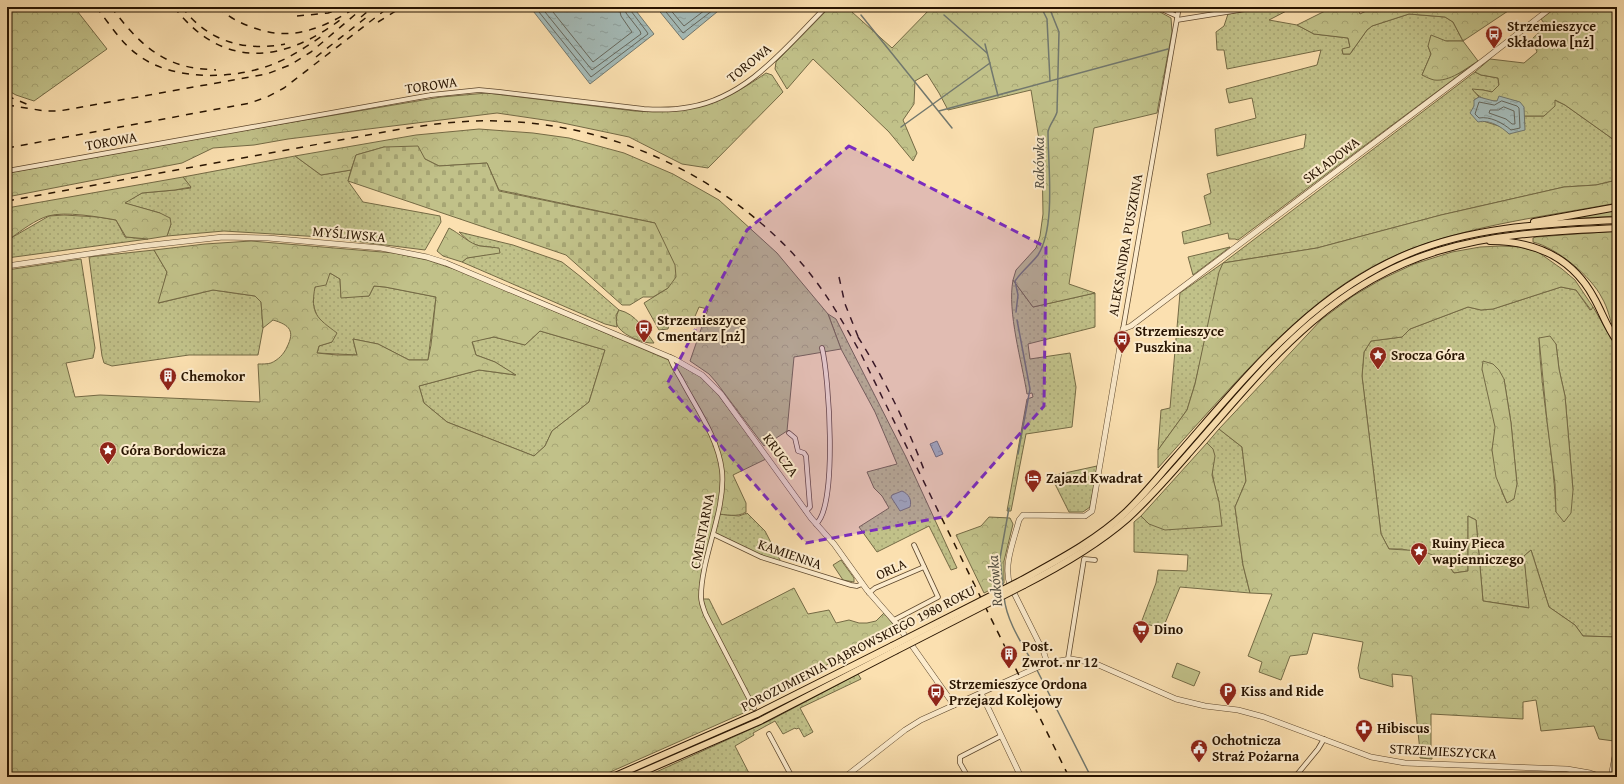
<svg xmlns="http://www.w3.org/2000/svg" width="1624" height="784" font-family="'Gentium Book Plus',serif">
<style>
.grass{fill:url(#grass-dots);stroke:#746a45;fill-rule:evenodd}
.forest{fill:url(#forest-crowns);stroke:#746a45;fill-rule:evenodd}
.cemetery{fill:url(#cemetery-stones);stroke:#746a45}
.park{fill:#c1c189;stroke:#746a45}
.water{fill:url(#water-ripples);stroke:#72786e}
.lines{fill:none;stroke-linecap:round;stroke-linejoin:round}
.shore{stroke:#66675c;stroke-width:1}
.stream{stroke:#72786e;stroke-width:1.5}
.minor-casing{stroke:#5d472d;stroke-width:5.5}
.tertiary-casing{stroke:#5d472d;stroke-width:6}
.primary-casing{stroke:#281401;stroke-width:8}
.minor{stroke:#fcebcc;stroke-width:4}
.tertiary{stroke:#fcebcc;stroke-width:5}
.primary{stroke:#fbe0b0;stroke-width:6}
.rail{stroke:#281401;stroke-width:1.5;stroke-dasharray:7 7;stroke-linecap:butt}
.primary-bridge-casing{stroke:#281401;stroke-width:8;stroke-linecap:butt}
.primary-bridge{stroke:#fbe0b0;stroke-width:6}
.marked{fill:#7b2cbf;fill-opacity:0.2;stroke:#7b2cbf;stroke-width:3;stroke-dasharray:8 5;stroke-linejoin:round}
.labels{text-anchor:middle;stroke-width:4;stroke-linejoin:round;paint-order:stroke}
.poi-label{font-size:14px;font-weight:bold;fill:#281401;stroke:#fcebcc;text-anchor:start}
.street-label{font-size:14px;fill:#281401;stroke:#fcebcc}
.water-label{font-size:15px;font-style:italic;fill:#534e41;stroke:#fcebcc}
</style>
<defs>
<pattern id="grass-dots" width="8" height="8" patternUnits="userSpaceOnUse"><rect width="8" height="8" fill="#c1c189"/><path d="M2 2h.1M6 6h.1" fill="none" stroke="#a6a574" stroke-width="1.8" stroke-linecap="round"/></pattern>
<pattern id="forest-crowns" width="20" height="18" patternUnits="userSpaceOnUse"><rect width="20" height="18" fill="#c1c189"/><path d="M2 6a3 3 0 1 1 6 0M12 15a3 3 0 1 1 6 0" fill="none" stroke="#a6a574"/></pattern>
<pattern id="cemetery-stones" width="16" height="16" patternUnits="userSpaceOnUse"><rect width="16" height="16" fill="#c1c189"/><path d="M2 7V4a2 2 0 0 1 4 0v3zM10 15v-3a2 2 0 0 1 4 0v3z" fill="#a6a574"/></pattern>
<pattern id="water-ripples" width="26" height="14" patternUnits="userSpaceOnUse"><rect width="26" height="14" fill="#a4bab7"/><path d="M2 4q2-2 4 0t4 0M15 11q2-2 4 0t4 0" fill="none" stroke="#8d9f9c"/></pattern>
</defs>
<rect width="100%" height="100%" fill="#fbe0b0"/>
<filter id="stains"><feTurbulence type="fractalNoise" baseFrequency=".005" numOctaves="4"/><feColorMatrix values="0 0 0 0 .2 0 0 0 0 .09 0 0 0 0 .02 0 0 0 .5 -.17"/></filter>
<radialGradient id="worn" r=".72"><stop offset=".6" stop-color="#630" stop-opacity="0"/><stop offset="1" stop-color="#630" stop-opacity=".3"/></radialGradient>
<g class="grass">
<path d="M1266 7H1294L1269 20 1297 25 1314 34 1348 38 1350 47 1342 50 1343 54H1350L1367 30 1372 26 1409 14 1445 17 1453 22 1463 41H1446L1428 46 1431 54 1422 75 1460 73 1478 61 1238 240 1235 239H1229L1228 233 1184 244 1182 232 1211 224 1204 196 1211 193 1207 174 1304 148 1306 134 1217 156 1215 129 1256 118 1252 98 1229 103 1226 89 1317 65 1321 50 1227 69 1224 50H1217L1216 32 1224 26 1228 14Z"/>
<path d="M1475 72 1481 75 1498 78 1499 85 1492 92 1483 90H1473L1479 97 1474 100 1483 121 1502 127 1509 134 1525 124 1523 116H1544L1555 100 1565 105 1617 142V180L1596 185 1564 187 1441 215 1317 248 1223 263 1195 384 1187 410 1158 450 1161 410 1170 408 1180 293 1223 263Z"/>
<path d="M295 156 321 175 351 170 348 181 363 202 440 216 441 222 425 250 322 237 224 231 167 236 171 224 160 213 124 203 142 193 175 190 191 188 183 177Z"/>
<path d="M64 215 98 217 116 220 125 237 148 239 7 258V237L11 238 49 216Z"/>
<path d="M459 232 513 245 562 262 581 277 619 310 616 315 617 327 605 324 462 262 467 258 500 252 491 247 480 246 471 243Z"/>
<path d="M1230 247 1193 275 1188 257Z"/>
<path d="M154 250 167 272 159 303 213 290 255 296 261 301 263 328 258 355H189L112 366 104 363 102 356 89 257Z"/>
<path d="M330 273 340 279 341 297 369 296 374 286 385 287 436 297 428 360H409L378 344 353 339 357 355 317 353 319 346 332 342C324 329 305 302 316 286 320 281 326 277 330 273Z"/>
<path d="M1013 280 1033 307 1095 293V327L1028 344 1030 359 1070 353 1076 387 1072 427 1026 434 1011 511H1007L1027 399 1033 397 1032 393 1027 394C1022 362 1007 312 1013 280Z"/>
<path d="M1561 287 1576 290 1590 310 1593 307 1610 336 1617 345V637L1583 636 1575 625 1549 607 1531 550 1524 556 1530 608 1483 601 1476 520 1468 516V571L1454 573 1444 560 1402 549H1389L1381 534 1362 376 1364 352 1371 341 1402 337 1410 329 1468 307 1481 310 1493 309ZM1539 338 1556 344 1559 369 1565 396 1573 490 1556 512C1554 454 1541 396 1539 338ZM1504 379 1511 423 1517 484 1507 503 1502 492 1492 450Z"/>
<path d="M828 314 836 319 906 457 957 568 951 570 929 526 877 552 859 527 889 508 882 496 874 488 867 472 897 464 875 412 841 349Z"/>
<path d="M540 331 605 350 589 402 552 431 545 446 534 456 447 422 424 403 419 386 479 370 515 375 495 362 476 355 472 341 494 337 525 345Z"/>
<path d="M1219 429 1242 447 1246 481 1235 507 1243 565 1250 593 1180 587 1163 628 1141 623 1156 583 1158 570 1187 571 1188 555 1134 552V522L1141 516 1149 524 1219 502C1217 494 1214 485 1213 477 1210 462 1220 457 1207 443Z"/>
<path d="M1097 466 1090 507 1083 512H1069L1051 476Z"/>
<path d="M747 513 765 531 780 560 778 562 761 556 714 533 717 514 739 516Z"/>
<path d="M858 674 861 679 800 708 813 732 804 737 799 728 796 729 795 728 783 734 775 721 753 733 754 735 735 746 751 777H645L771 720Z"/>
<path d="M1431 747 1432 759 1420 758V751L1427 750Z"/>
</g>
<g class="forest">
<path d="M7 7H74L107 49 34 101 16 95 7 90Z"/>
<path d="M830 7H856L852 12 892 48 932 7H1151L1171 18 1172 32 1157 113 1094 128 1069 284 1095 293 1033 307 1013 280 1016 270 1036 248 1040 236 1043 214 1042 158 1031 90 948 110 939 93 927 74 915 81 914 104 903 120 917 153 913 161 889 132 813 59 787 89 775 69 776 62Z"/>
<path d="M1333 7H1357L1360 14 1374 7H1438L1439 9 1448 7H1514L1463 41 1478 61C1465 69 1450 82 1434 80 1430 79 1426 77 1422 75L1431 54 1428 46 1431 35 1446 41H1463L1453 22 1445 17 1409 14 1372 26 1367 30 1350 54H1343L1342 49 1350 47 1348 38 1314 34 1297 25Z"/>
<path d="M1557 7H1617V142L1565 105 1555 100V106L1544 116H1523C1524 94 1508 102 1494 101 1484 101 1478 96 1472 89L1483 90 1492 92 1499 85 1498 78 1481 75 1475 72 1490 59 1524 63 1537 52 1532 39 1546 26 1541 19Z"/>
<path d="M766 73 772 75 783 92 708 168 682 164 629 137 558 122 497 113 288 139 254 145 213 148 182 163 7 197V173L234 132 441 97 487 93 635 111C690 115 722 104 766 73Z"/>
<path d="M479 129 533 133 569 138 624 153 673 174 719 200 777 253 828 314 841 349 794 357 787 431 764 446 716 382 709 374 690 361 708 309 699 307 693 321 669 325 668 329 659 330 644 303 668 288 655 223 499 190 487 163 439 166 425 159 384 147 356 155 351 170 321 175 295 156 416 135Z"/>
<path d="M183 177 191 187 175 190 142 193 125 203 160 213 170 218 171 224 167 236 148 239 126 237 116 220C99 217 65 211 48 216 35 220 22 230 11 238L7 237V208Z"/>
<path d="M1617 180V203C1548 216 1477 224 1411 249 1339 276 1285 329 1233 385 1208 412 1183 440 1158 468V450L1187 410 1195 384 1219 272 1223 263 1317 248 1441 215 1564 187 1596 185Z"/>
<path d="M1617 209V216L1566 219Z"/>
<path d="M449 228C459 233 470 244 480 246 486 247 493 247 499 248L500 253 467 258 462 262 443 256 437 251Z"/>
<path d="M1617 231V334L1614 331C1610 320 1608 308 1602 298 1591 276 1557 248 1533 242V238L1536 237Z"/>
<path d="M251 241 394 253 427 260 460 271 678 364 701 377 714 389 766 459 733 475 746 503V512C737 518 726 514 716 514L701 585 703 599H709L722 625 794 588 808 614 829 610 836 623 849 620 859 623H867L876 621 884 613 896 628 804 677 748 711 599 777H7V270L81 259 95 348 93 358 66 363 75 397 100 395 260 402 258 364C262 364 268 364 271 363 278 360 284 354 287 347 295 331 290 325 273 320L263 328 261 302 255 296 213 290 158 303 167 272 154 250 205 244ZM330 273 340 279 341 298 369 296 374 286 385 287 436 297 431 345 428 360H409L378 344 353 339 357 355H337L317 353 319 346 332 342 337 333C317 318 310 314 315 287L326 285ZM540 331 605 350 589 402 552 431 545 446 534 456 447 422 424 403 419 386 479 370 516 375 495 362 476 355 472 342 494 337 525 345Z"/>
<path d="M1501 246 1520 247 1538 252 1562 269 1575 280 1593 307 1591 310 1576 290 1561 287 1493 309 1481 310 1468 307 1410 329 1402 337 1371 341 1364 352 1362 376 1381 534 1389 549 1423 551 1444 560 1454 573 1468 571V516L1476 520 1483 601 1529 608 1524 556 1531 550 1549 607 1575 625 1583 636 1617 637V723L1614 741 1599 739 1594 726 1541 731 1536 700 1523 702V719L1431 714V747L1427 750 1420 751 1412 676 1392 674 1393 687 1360 678 1358 668 1363 642 1313 633 1307 654 1290 656 1281 680 1259 672 1262 662 1248 656 1272 594 1250 593 1243 565 1235 507 1246 481 1242 447 1219 429 1322 319 1353 296 1382 279 1414 264 1452 252 1480 247Z"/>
<path d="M619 310C636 314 644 329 654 343 644 344 625 336 619 328 615 324 616 315 619 310Z"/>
<path d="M1550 336 1556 344 1559 369 1565 396 1573 490 1571 513 1564 522 1556 512 1555 484 1547 421 1539 338Z"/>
<path d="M1483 361 1493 364 1499 370 1504 379 1511 423 1517 484 1514 499 1507 503 1496 477 1492 450 1495 427 1482 369Z"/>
<path d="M1207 443 1213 449 1215 456 1212 475 1219 502 1222 526 1165 530 1149 524 1141 516Z"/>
<path d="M989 517 1010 518 1013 524 1004 561V583L984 593 956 535 981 526Z"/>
</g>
<path class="cemetery" d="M418 146 425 159 439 166 487 163 499 191 655 223 675 265 676 277 668 288 653 297H643L630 305H622L566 255 348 181 356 155 384 147Z"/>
<g class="park">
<path d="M841 560 854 578V582L843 580 833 565Z"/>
<path d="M1177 663 1200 672 1194 686 1172 677Z"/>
</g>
<g class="water">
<path d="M530 7H633L654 34 590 84Z"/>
<path d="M656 7H723L683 40Z"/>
<path d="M1499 96 1520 102 1524 107 1525 130 1509 134C1502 127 1489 119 1478 122L1470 113 1474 106V100L1479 97 1494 101H1497Z"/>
<path d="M937 441 943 454 936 457 930 444Z"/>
<path d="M902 491C909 494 912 500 910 507L900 511 891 497 892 495Z"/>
</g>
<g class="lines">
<g class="shore">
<path d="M535 7 591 77 648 34 647 32 631 11 630 7"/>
<path d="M541 7 592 70 641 34 640 31 626 13 625 7"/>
<path d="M549 7 593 62 632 32 621 16 619 7"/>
<path d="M662 7 683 33 717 7"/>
<path d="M668 7 684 26 709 7"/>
<path d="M1502 101 1517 106 1519 108 1520 128 1511 130C1503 123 1490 116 1479 118L1475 114 1479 102 1494 105Z"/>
<path d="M1504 107 1514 111 1515 124H1512L1506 119 1489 113 1490 110H1498Z"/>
</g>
<g class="stream">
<path d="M1041 7 1047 19 1050 81"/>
<path d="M861 15 952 128"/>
<path d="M944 15 987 53"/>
<path d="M985 44 998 96"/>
<path d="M939 111 1168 49"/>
<path d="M901 127 990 63"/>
<path d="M1016 312 1018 295 1015 281C1022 271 1031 264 1038 255 1056 227 1048 166 1048 132 1049 125 1055 119 1057 112L1059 32 1049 7"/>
<path d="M1017 320 1030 389 1018 454"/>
<path d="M1003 587 1000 558 1009 508"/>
<path d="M1004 597C1007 624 1025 648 1038 672 1056 707 1073 742 1091 777"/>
</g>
<g class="minor-casing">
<g id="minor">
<path d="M1157 7 1177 16"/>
<path d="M1177 20 1258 7"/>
<path d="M7 171 431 95 479 90 500 92 644 109C659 110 675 110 690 107 748 97 786 47 826 7"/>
<path d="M1123 329 1179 7"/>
<path d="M670 357C672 365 677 372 681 379 696 408 718 437 722 471 726 511 701 557 701 597 701 603 704 610 706 615L754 708"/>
<path d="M789 433 795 438 798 451 804 453 806 456 810 507 806 511"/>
<path d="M816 524C838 506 829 376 822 348"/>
<path d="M713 534 761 557 851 585 857 586 862 584"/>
<path d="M869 593 875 588 924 567"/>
<path d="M894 620 938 597 914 545"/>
<path d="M1068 659 1084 559 1095 560"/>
<path d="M769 734 792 777"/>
<path d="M968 777 960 763V757L1001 736"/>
<path d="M1295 777 1318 749 1324 739"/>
</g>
</g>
<g class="tertiary-casing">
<g id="tertiary">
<path d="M7 266 142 246 223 237 268 238 381 248 427 257 446 263 674 359 702 375 721 394 811 518 834 544 867 590 896 623 954 705"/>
<path d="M1047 663 1044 653 1010 585C1003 565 1014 540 1019 520L1023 515 1085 516 1092 511 1123 329 1131 326 1484 60 1552 7"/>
<path d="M981 693 1021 777"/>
<path d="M845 777 905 730 921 720 1047 663 1071 659 1094 663 1176 699 1205 706 1238 710 1264 717 1371 757 1405 763 1567 769 1590 773 1602 777"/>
<path d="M1611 777 1617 746"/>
</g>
</g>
<g class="primary-casing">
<g id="primary">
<path d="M1534 222 1617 207"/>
<path d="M1490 241C1536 241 1572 257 1594 298 1602 312 1607 328 1617 341"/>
<path d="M1022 580C1058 560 1095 541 1125 513 1143 496 1158 477 1174 459 1244 380 1309 294 1410 253 1476 226 1546 224 1617 220"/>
<path d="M1024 585C1061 566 1096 546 1127 519 1150 498 1169 476 1189 453 1263 369 1326 285 1438 251 1497 233 1556 231 1617 228"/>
<path d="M613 777 757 714 892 646"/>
<path d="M631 777 760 721 895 651"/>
</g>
</g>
<use href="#minor" class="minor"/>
<use href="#tertiary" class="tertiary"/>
<use href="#primary" class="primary"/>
<g class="rail">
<path d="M96 7C109 23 121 43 138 55 173 82 239 80 278 62 295 55 310 44 325 34"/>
<path d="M111 7C131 33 152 58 185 66 195 69 206 69 216 70"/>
<path d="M174 7C223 71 285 63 344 17"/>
<path d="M182 7C207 41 244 52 285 44"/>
<path d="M218 7C227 16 238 22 249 26 290 43 322 29 357 7"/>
<path d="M297 16 328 13 348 7"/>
<path d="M361 17 373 7"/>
<path d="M378 22 402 7"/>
<path d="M316 57 368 16"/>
<path d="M7 96 29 105"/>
<path d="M7 105 45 111H59L267 74 290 65 311 52 364 7"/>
<path d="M7 148 250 103 267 97 284 88 389 7"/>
<path d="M7 201 401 129C433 124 465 120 497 121 611 123 721 175 797 258 823 287 842 320 861 354L1069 777"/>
<path d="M839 277 845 304 859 339"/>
<path d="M858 337C885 380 908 427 926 475"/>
</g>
<g class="primary-bridge-casing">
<g id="primary-bridge">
<path d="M892 646 1022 580"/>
<path d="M895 651 1024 585"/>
</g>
</g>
<use href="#primary-bridge" class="primary-bridge"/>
</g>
<path class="marked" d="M849 146 1046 247 1044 406 948 516 806 543 667 384 747 230Z"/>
<defs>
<g id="bus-pin" transform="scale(0.9)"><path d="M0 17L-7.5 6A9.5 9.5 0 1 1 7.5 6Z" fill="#8f2418" stroke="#fcebcc"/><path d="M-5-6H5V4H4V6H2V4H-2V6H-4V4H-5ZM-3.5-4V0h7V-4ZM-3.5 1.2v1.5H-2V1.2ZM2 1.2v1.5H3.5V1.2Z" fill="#fff"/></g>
<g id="sight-pin" transform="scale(0.9)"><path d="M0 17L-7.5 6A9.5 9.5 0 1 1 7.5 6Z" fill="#8f2418" stroke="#fcebcc"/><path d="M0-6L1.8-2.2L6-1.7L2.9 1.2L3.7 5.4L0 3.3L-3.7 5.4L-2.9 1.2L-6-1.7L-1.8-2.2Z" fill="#fff"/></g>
<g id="building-pin" transform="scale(0.9)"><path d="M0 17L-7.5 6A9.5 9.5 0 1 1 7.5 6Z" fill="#8f2418" stroke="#fcebcc"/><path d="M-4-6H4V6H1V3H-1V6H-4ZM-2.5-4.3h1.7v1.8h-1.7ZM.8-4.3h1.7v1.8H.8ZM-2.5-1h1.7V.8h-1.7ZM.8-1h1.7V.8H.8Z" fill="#fff"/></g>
<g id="hotel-pin" transform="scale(0.9)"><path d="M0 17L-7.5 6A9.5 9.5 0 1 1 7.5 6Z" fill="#8f2418" stroke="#fcebcc"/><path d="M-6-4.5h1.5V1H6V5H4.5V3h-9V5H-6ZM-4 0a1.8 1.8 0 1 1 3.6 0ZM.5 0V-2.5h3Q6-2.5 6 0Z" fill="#fff"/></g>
<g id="supermarket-pin" transform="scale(0.9)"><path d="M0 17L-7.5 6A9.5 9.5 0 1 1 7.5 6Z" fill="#8f2418" stroke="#fcebcc"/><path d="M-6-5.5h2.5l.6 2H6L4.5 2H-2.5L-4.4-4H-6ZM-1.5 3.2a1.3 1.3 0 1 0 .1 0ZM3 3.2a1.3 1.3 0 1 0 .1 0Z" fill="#fff"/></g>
<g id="parking-pin" transform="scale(0.9)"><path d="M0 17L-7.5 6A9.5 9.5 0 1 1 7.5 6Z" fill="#8f2418" stroke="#fcebcc"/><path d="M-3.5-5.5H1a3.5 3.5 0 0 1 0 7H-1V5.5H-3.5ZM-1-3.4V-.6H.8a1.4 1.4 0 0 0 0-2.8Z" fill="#fff"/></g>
<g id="pharmacy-pin" transform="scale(0.9)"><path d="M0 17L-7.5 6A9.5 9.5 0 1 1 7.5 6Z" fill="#8f2418" stroke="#fcebcc"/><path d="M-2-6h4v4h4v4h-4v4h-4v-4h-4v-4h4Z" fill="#fff"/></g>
<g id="civic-pin" transform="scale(0.9)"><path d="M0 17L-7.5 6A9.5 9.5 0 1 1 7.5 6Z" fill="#8f2418" stroke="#fcebcc"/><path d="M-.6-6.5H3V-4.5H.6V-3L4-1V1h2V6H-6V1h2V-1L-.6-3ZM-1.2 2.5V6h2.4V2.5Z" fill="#fff"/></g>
</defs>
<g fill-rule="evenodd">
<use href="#bus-pin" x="1494" y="34"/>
<use href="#bus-pin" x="644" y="328"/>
<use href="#bus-pin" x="1122" y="339"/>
<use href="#sight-pin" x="1378" y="355"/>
<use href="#building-pin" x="168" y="376"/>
<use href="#sight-pin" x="108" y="450"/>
<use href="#hotel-pin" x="1033" y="478"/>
<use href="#sight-pin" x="1419" y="551"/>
<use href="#supermarket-pin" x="1141" y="629"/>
<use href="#building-pin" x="1009" y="654"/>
<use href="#parking-pin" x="1228" y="691"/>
<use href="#bus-pin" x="936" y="692"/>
<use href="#pharmacy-pin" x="1364" y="728"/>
<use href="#civic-pin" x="1199" y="748"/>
</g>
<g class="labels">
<g class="poi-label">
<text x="1507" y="31">Strzemieszyce<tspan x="1507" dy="16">Składowa [nż]</tspan></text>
<text x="657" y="325">Strzemieszyce<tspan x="657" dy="16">Cmentarz [nż]</tspan></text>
<text x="1135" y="336">Strzemieszyce<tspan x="1135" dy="16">Puszkina</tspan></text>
<text x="1391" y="360">Srocza Góra</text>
<text x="181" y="381">Chemokor</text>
<text x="121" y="455">Góra Bordowicza</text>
<text x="1046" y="483">Zajazd Kwadrat</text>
<text x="1432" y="548">Ruiny Pieca<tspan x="1432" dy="16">wapienniczego</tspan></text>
<text x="1154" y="634">Dino</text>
<text x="1022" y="651">Post.<tspan x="1022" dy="16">Zwrot. nr 12</tspan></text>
<text x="949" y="689">Strzemieszyce Ordona<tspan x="949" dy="16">Przejazd Kolejowy</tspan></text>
<text x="1241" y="696">Kiss and Ride</text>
<text x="1377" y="733">Hibiscus</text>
<text x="1212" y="745">Ochotnicza<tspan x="1212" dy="16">Straż Pożarna</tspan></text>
</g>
<g class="street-label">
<text transform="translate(749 63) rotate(-39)" y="5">TOROWA</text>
<text transform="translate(431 85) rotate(-8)" y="5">TOROWA</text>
<text transform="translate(111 141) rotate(-10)" y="5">TOROWA</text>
<text transform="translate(1331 160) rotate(-37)" y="5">SKŁADOWA</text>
<text transform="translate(349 234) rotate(5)" y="5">MYŚLIWSKA</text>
<text transform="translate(1125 245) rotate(-80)" y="5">ALEKSANDRA PUSZKINA</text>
<text transform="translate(781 455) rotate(54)" y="5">KRUCZA</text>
<text transform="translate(702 531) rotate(-79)" y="5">CMENTARNA</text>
<text transform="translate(790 554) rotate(19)" y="5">KAMIENNA</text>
<text transform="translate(891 569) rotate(-24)" y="5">ORLA</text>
<text transform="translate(858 648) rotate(-27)" y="5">POROZUMIENIA DĄBROWSKIEGO 1980 ROKU</text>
<text transform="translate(1443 751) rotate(3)" y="5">STRZEMIESZYCKA</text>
</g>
<g class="water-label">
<text transform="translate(1039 163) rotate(-90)" y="5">Rakówka</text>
<text transform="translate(995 581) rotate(-95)" y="5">Rakówka</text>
</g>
</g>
<rect width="1624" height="784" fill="none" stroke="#fbe0b0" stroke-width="24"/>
<rect x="8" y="8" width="1608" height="768" fill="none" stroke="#281401" stroke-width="2"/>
<rect x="12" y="12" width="1600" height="760" fill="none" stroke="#281401"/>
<rect width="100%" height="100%" filter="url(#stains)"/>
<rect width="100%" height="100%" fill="url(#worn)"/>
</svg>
